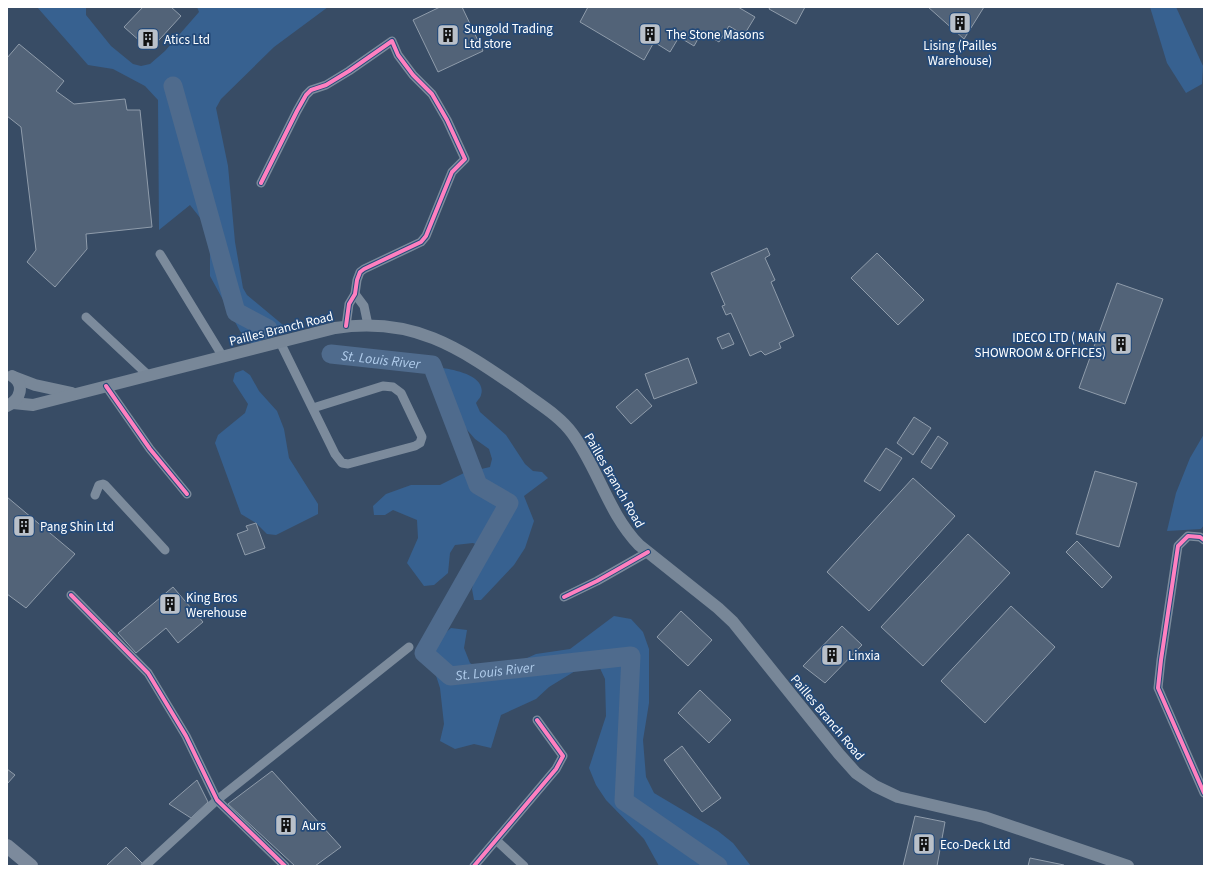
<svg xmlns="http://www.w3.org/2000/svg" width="1211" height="873" font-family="'Source Sans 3',sans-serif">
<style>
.green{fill:#376190}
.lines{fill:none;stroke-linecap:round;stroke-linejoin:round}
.river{stroke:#4f6b8d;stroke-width:19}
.building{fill:#526378;stroke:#8f9cab}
.minor{stroke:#7c8b9c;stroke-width:9}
.secondary{stroke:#788798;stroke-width:12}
.trunk{stroke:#7c8a9c;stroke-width:14}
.cycleway-casing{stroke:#244a79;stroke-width:6}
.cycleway{stroke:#ff80c0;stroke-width:4}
.labels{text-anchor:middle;stroke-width:3.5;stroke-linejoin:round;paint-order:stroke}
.poi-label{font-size:13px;fill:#fff;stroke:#244a79;text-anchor:start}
.street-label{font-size:13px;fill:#fff;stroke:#244a79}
.water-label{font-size:14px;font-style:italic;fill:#b1cdec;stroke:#244a79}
</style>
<rect width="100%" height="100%" fill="#384c65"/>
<g class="green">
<path d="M37 7H86V15L111 46 133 64 141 66 150 64 165 51 199 12 197 7H328L274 47 221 99 216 108 228 166 235 242 243 288 247 295 289 330 252 344 240 331 210 276V241L205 224 190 205 159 230 158 100 145 86 113 69 88 65Z"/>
<path d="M1150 7H1176L1203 66 1202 84 1186 93 1167 63Z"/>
<path d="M443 368C455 370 487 376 481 395 481 397 477 401 476 403L480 412 506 435 525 464 533 471 542 472 548 478 524 496 534 521 525 548 514 565 481 600H474L472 589 482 547 473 543 455 545 450 553 448 573 434 585 424 586 407 563 418 538 417 520 393 510 385 515H374L373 506 386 494 411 485H440L464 473 490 467 492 459 489 449 475 439 433 391Z"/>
<path d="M243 370 250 375 259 391 277 411 284 429 289 458 318 504V514L276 535 267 534 256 523 241 514 215 443 218 435 245 413 248 404 233 381 235 373Z"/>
<path d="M1204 434V525L1201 529 1167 531 1176 493 1190 458Z"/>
<path d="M614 616 631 619 643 632 649 649V703L643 740 646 777 654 793 718 831 733 843 751 866H659L644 839 606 800 596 785 589 768 606 716 605 679 598 664 580 668 549 687 536 699 501 715 491 748 474 744 455 749 440 741 444 724 440 688 429 654 438 639 451 628 467 630 464 648 470 663 486 672 503 669 536 654 570 649Z"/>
</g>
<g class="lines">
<g class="river">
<path d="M173 86 236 312 268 329"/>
<path id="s1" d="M331 354 432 365 478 485 509 503 424 653 450 676 631 656 624 801 718 866"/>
</g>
</g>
<g class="building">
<path d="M143 7H171L181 16 150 50 124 27Z"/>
<path d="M440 7H462L483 51 438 72 413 20Z"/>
<path d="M588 7H738L755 17 744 35 729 26 719 42 702 32 694 46 679 37 670 52 654 42 644 60 580 22Z"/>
<path d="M770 7H805L796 24 769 9Z"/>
<path d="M928 7H984L964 39Z"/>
<path d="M19 44 64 81 56 91 74 104 125 99 127 110H140L152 227 86 234 87 249 55 287 27 262 36 250 21 127 7 116V58Z"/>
<path d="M767 248 770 255 765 258 775 280 771 282 794 336 779 343 781 348 765 355 761 351 750 356 731 313 726 315 722 306 725 305 711 273Z"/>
<path d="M877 253 924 300 898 325 851 278Z"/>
<path d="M1117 283 1163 299 1125 404 1079 388Z"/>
<path d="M729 333 734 344 722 349 717 338Z"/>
<path d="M688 358 697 383 654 399 645 374Z"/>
<path d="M637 389 652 406 631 424 616 407Z"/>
<path d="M914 417 931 428 913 455 897 443Z"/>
<path d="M938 436 948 443 931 469 921 462Z"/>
<path d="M886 448 902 458 880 491 864 481Z"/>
<path d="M1095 471 1137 483 1119 547 1076 534Z"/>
<path d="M913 478 955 516 869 611 827 572Z"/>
<path d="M7 497 75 554 26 608 7 594Z"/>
<path d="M256 523 265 548 245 555 237 534 248 530 246 526Z"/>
<path d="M968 534 1010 573 923 666 881 627Z"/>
<path d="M1077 541 1112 577 1102 588 1066 552Z"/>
<path d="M173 587 203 622 178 643 166 628 136 653 118 633Z"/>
<path d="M1011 606 1055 647 985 723 941 681Z"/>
<path d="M681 611 712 640 688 666 657 637Z"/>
<path d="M842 626 862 645 825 683 803 666Z"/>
<path d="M700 690 731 720 709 743 678 713Z"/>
<path d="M682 746 721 798 702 812 664 760Z"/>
<path d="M7 769 15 775 7 784Z"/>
<path d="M272 771 341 847 315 866H295L228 804Z"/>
<path d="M197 780 208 802 191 818 169 804Z"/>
<path d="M915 816 945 822 937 866H903Z"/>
<path d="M126 847 143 864 141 866H106Z"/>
<path d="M1030 858 1064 865 1063 866H1028Z"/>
</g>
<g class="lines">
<g class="minor">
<path d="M261 183 297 111 306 95 311 90 326 85 349 71 392 41 398 55 413 75 432 94 447 120 465 159 452 172 426 236 421 242 364 269 360 272 357 280 355 294 349 304 346 326"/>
<path d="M160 254 223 357"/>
<path d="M355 294 364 306 368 325"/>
<path d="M86 317 149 376"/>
<path d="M280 342 335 454 342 463 348 464 415 446 420 443 422 437 401 393 393 387 383 386 313 408"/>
<path d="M106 386 150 449 187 494"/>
<path d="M95 495 99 485 103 484 105 485 165 550"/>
<path d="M1204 540 1200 537 1188 536 1178 546 1161 660 1158 688 1204 793"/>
<path d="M71 595 148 673 186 736 217 800 285 866"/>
<path d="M564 597 597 581 648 552"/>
<path d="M496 840 524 866"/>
<path d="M145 866 217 800 409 647"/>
<path d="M474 866 556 769 563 756 537 720"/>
</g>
<g class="secondary">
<path d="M14 377 35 385 72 393"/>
<path d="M13 403 33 405 335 328C413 316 458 347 519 389 537 403 559 415 572 433 598 468 608 513 639 545L718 608 733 622 839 754 856 773 875 786 898 797 984 817 1128 866"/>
<path d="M7 406C21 400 25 384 12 376"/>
</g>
<path class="trunk" d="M7 846 31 866"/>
<g class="cycleway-casing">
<g id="cycleway">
<path d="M261 183 297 111 306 95 311 90 326 85 349 71 392 41 398 55 413 75 432 94 447 120 465 159 452 172 426 236 421 242 364 269 360 272 357 280 355 294 349 304 346 326"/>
<path d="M106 386 150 449 187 494"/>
<path d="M1204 540 1200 537 1188 536 1178 546 1161 660 1158 688 1204 793"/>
<path d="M71 595 148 673 186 736 217 800 285 866"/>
<path d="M564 597 597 581 648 552"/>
<path d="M474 866 556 769 563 756 537 720"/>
</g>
</g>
<use href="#cycleway" class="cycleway"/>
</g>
<defs>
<g id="building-square" transform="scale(1.15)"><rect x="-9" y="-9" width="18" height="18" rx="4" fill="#b9c0c9" stroke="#244a79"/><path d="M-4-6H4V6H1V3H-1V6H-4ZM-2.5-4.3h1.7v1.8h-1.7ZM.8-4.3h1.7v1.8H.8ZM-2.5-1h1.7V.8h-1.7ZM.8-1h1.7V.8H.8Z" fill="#111"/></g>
</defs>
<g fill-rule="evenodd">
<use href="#building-square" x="960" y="23"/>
<use href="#building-square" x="650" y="34"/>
<use href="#building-square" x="448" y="35"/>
<use href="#building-square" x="148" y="39"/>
<use href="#building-square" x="1121" y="344"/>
<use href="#building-square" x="24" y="526"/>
<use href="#building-square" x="170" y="604"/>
<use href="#building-square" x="832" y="655"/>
<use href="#building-square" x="286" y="825"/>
<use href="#building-square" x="924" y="844"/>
</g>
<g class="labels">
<g class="poi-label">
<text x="464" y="33">Sungold Trading<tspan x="464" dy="15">Ltd store</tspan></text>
<text x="666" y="39">The Stone Masons</text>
<text x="164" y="44">Atics Ltd</text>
<text x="960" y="50" text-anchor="middle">Lising (Pailles<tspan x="960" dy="15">Warehouse)</tspan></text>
<text x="1106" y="342" text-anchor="end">IDECO LTD ( MAIN<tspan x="1106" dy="15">SHOWROOM &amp; OFFICES)</tspan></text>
<text x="40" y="531">Pang Shin Ltd</text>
<text x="186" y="602">King Bros<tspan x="186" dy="15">Werehouse</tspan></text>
<text x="848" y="660">Linxia</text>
<text x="302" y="830">Aurs</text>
<text x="940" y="849">Eco-Deck Ltd</text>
</g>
<g class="street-label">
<text transform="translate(281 328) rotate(-14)" y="5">Pailles Branch Road</text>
<text transform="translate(615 480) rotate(60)" y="5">Pailles Branch Road</text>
<text transform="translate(828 717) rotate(50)" y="5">Pailles Branch Road</text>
</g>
<g class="water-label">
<text dy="5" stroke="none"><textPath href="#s1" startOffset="50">St. Louis River</textPath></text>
<text dy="5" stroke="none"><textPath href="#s1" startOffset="518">St. Louis River</textPath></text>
</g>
</g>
<rect width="1211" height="873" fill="none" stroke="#ffffff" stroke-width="16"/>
</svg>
